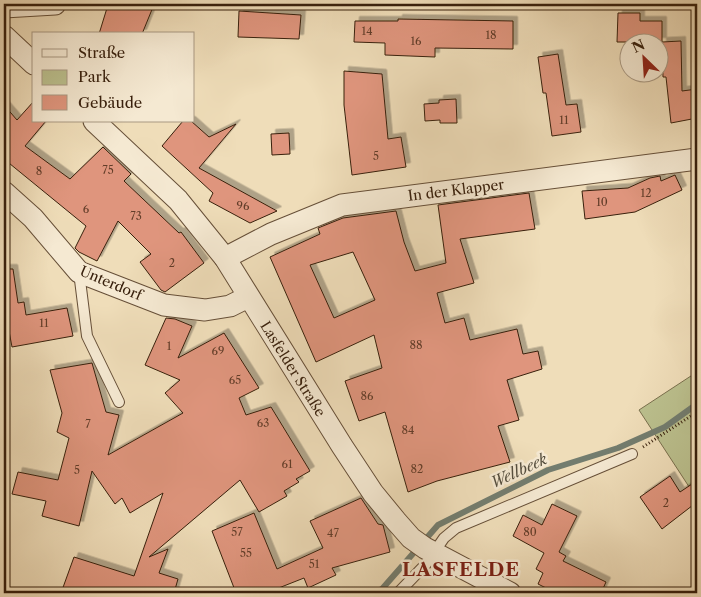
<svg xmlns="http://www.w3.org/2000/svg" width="701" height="597" font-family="'Libre Caslon Text',serif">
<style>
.green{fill:#bbc08e;stroke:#7a704e}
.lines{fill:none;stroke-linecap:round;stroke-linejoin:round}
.stream{stroke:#737d6f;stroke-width:6}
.building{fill:#df957d;stroke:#38200d;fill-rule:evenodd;filter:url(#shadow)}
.lane-casing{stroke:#664f38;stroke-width:12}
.street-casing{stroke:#664f38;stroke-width:23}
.path{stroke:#38200d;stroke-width:3;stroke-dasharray:1 2.5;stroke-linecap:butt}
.lane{stroke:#f5e9d2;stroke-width:10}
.street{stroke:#f5e9d2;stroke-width:21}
.labels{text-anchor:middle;stroke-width:5;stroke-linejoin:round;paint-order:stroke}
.number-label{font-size:11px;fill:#623d29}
.street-label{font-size:14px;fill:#38200d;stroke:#f5e9d2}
.water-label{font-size:15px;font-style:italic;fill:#554e3e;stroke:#f5e9d2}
.district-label{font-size:19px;font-weight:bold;letter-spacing:1px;fill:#7a1f14;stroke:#f5e9d2}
</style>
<defs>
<filter id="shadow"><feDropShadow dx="4.5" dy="-4.5" stdDeviation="0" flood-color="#0004"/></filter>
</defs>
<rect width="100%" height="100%" fill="#efddb9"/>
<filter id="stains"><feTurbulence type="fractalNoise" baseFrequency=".004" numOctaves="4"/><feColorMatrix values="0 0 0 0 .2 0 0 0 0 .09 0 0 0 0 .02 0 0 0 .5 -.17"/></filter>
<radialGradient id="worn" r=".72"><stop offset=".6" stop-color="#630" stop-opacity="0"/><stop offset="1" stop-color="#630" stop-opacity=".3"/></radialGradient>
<path class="green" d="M697 372V499L639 410Z"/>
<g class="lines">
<path class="stream" d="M372 593 382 589 438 525 548 470 618 448 665 427 697 404"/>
</g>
<g class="building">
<path d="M153 7 142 34H99L107 8Z"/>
<path d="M239 11 301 15 299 39 238 37Z"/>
<path d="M618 13H640V21H662V42H617Z"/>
<path d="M398 19 513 21V49L435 48V57L385 55V43L354 42 355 21H398Z"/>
<path d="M681 41 682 91 697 89V118L671 123 666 77H663L662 42Z"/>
<path d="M558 54 566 105 577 104 581 132 552 136 546 93H543L538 57Z"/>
<path d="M344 71 382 74 388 139 401 137 406 167 352 175 344 105Z"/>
<path d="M456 99 457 123H440V120L425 121 424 104 439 103V100Z"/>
<path d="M34 101V121H46L25 146 70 179 103 147 131 174 124 181 179 233 181 232 204 263 165 292 161 290 140 262 151 254 118 221 97 261 79 252 75 248 86 226 4 159V105L17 120Z"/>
<path d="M183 121H191L209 137 236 124 199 168 277 211 250 223 209 201 213 193 162 146Z"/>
<path d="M289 133 290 154 272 155 271 134Z"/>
<path d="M675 175 682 190 635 212 585 219 582 191 628 188 650 178 660 176 661 181Z"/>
<path d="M529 193 535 229 460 239 474 283 437 293 445 323 464 318 470 340 517 329 523 354 538 351 542 369 507 380 519 420 498 426 510 462 437 481 408 492 385 412 359 421 345 381 382 368 374 335 316 362 270 257 320 234 318 228 343 218 396 211 404 242 415 271 446 263 438 205ZM353 252 375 300 334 318 310 265Z"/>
<path d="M4 269H13L18 303 24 302 26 315 67 308 73 336 12 347 9 331 4 332Z"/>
<path d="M166 318 175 319 192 326 178 358 224 333 259 388 239 398 246 415 271 407 310 471 296 479 299 482 284 491 287 496 259 512 240 480 149 557 168 549 159 573 178 579 174 593H61L74 557 134 576 163 493 130 513 122 498 115 504 92 471 79 526 42 516 46 501 12 494 18 472 58 480 69 438 57 432 62 413 50 370 92 363 106 412 119 415 108 455 183 413 165 393 180 380 145 365Z"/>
<path d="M670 476 680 492 692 484 697 492V502L662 529 640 497Z"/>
<path d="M361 498 378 524 383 525 390 552 332 568 336 575 308 588 304 578 266 593H236L212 531 254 513 277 569 323 548 310 521Z"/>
<path d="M552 504 577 516 559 552 566 556 563 561 606 582 601 593H556L538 584 543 573 536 569 544 553 513 536 523 515 542 525Z"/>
</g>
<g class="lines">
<g class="lane-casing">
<g id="lane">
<path d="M79 272 87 336 119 402"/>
<path d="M398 593 426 564 444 538 456 528 632 454"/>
</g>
</g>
<g class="street-casing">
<g id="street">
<path d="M4 7 55 4"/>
<path d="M4 36 34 64"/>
<path d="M94 121 178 200 225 258 342 446 373 493 396 521 411 538 425 548 510 593"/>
<path d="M4 192 33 218 79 272 164 305 205 310 230 306 248 297"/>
<path d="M225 258 271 234 342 205 697 159"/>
</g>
</g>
<path class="path" d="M643 447 697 412"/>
<use href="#lane" class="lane"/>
<use href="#street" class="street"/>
</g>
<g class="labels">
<g class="number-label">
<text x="367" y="35">14</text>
<text x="491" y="39">18</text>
<text x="416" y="45">16</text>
<text x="564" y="124">11</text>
<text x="376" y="160">5</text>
<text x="108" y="174">75</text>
<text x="39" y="175">8</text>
<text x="646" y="197">12</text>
<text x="602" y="206">10</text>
<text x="243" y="210">96</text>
<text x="86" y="213">6</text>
<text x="136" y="220">73</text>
<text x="172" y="267">2</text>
<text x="44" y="327">11</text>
<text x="416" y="349">88</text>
<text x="169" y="350">1</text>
<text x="218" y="355">69</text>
<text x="235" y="384">65</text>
<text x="367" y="400">86</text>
<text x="263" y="427">63</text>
<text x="88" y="428">7</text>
<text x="408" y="434">84</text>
<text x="287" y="468">61</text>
<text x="417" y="473">82</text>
<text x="77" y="474">5</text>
<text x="666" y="507">2</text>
<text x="237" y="536">57</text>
<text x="530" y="536">80</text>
<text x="333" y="537">47</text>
<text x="246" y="557">55</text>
<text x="314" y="568">51</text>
</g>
<g class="street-label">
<text transform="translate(456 190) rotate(-7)" y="5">In der Klapper</text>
<text transform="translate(111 283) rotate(23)" y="5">Unterdorf</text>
<text transform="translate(293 369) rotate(58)" y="5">Lasfelder Straße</text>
</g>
<g class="water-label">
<text transform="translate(519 471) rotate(-25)" y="5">Wellbeek</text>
</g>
<g class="district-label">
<text x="461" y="576">LASFELDE</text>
</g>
</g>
<rect width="701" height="597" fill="none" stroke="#efddb9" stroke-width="20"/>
<rect x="5" y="5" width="691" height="587" fill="none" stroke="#38200d" stroke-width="2.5"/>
<rect x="10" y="10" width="681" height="577" fill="none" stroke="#38200d"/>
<rect x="32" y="32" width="162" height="90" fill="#f5e9d2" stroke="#a99983"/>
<rect x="42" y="49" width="25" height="8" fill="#f5e9d2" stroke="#a99983"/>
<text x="78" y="58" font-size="15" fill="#38200d">Straße</text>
<rect x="42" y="70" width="25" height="15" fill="#bbc08e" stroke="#a99983"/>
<text x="78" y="82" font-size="15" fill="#38200d">Park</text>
<rect x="42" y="95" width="25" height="15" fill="#df957d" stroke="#a99983"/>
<text x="78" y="108" font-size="15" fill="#38200d">Gebäude</text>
<g transform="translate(644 58) rotate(335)"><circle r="24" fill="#f5e9d2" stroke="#a99983"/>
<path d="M0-4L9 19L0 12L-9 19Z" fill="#8f2418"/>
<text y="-8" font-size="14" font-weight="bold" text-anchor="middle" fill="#38200d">N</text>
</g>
<rect width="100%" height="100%" filter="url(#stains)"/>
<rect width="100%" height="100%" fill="url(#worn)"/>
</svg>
